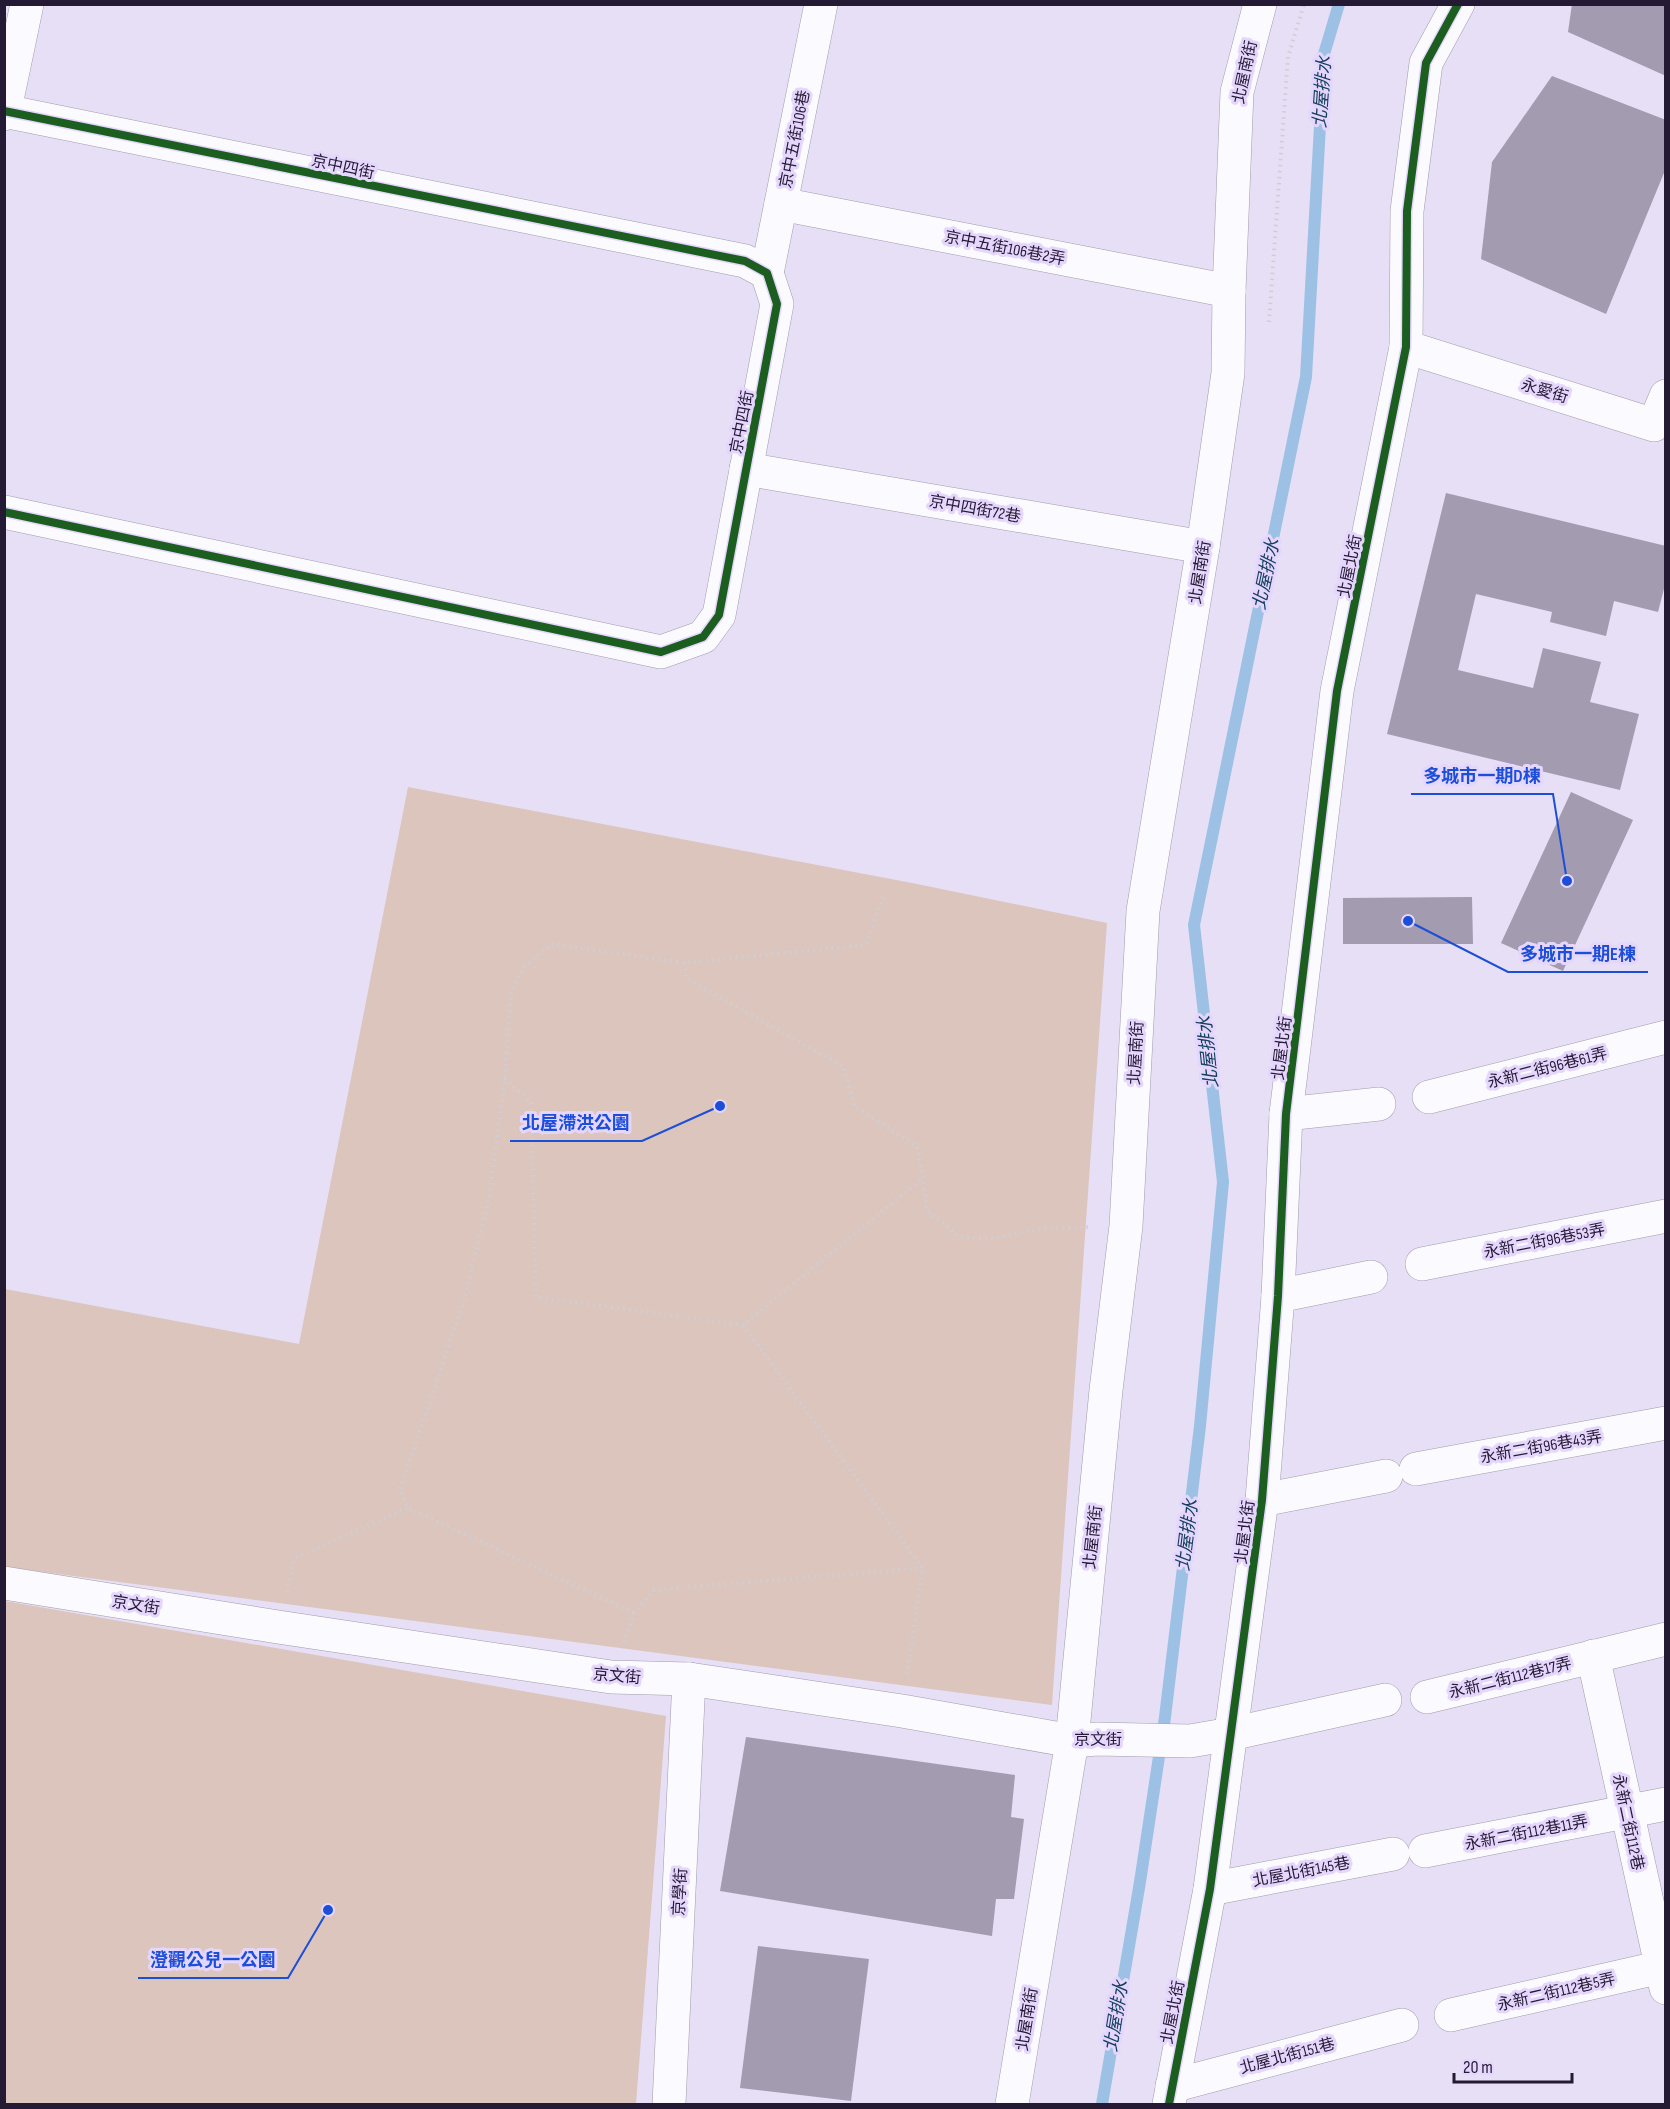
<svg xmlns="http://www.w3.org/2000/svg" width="1670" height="2109" font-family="'Sofia Sans Condensed','Noto Sans TC',sans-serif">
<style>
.green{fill:#dcc5bd}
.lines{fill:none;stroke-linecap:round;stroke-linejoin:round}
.stream{stroke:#9dc1e5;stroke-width:12}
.building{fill:#a39baf}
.minor-casing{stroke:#a29aaf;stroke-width:34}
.path{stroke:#d0ced5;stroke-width:4;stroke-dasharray:1.5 4.5;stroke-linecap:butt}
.minor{stroke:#fbfafe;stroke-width:33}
.cycleway-casing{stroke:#e5d6fe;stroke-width:11}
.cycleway{stroke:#1b5e20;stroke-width:8}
.labels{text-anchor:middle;stroke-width:6;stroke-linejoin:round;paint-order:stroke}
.street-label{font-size:16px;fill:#251a33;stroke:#e5d6fe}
.water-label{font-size:18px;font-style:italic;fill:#16415e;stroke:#e5d6fe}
.leader{fill:none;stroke:#1d4ed8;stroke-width:2}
.callout-dot{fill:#1d4ed8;stroke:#e5d6fe;stroke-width:2}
.callout-label{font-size:18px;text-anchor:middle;font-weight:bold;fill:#1d4ed8;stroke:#e5d6fe;stroke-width:6;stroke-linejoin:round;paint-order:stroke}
</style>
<rect width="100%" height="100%" fill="#e7dff5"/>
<g class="green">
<path d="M408 787 912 883 1107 923 1052 1705 5 1567V1289L299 1344Z"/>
<path d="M5 1601 666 1716 636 2104H5Z"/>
</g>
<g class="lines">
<path class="stream" d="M1102 2104 1140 1882 1165 1717 1200 1426 1223 1182 1194 925 1306 377 1324 54 1339 4"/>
</g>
<g class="building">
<path d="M1572 4H1666V76L1568 32Z"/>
<path d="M1552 76 1666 120V168L1606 314 1481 259 1492 162Z"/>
<path d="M1446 493 1666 546V581L1658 612 1614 601 1606 636 1550 622 1552 612 1476 594 1458 670 1533 688 1543 648 1601 662 1590 702 1639 714 1620 790 1387 734Z"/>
<path d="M1571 792 1633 820 1563 971 1501 943Z"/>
<path d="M1472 897 1473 944H1343V898Z"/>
<path d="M746 1737 1015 1775 1011 1817 1024 1819 1014 1899H996L992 1936 720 1891Z"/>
<path d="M758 1946 869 1959 851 2101 740 2088Z"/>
</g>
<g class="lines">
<g class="minor-casing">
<g id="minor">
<path d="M4 111 745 261 767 273 777 304 719 615 703 637 661 652 4 512"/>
<path d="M4 114 27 4"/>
<path d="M781 204 1229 291"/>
<path d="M767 273 821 4"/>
<path d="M1406 347 1654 425 1666 396"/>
<path d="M746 469 1203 547"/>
<path d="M1429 1097 1666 1037"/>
<path d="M1286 1114 1379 1104"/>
<path d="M1422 1264 1666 1216"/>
<path d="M1278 1296 1371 1277"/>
<path d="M1416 1469 1666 1423"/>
<path d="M1262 1500 1386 1476"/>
<path d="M4 1583 278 1627 611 1677 689 1679 902 1711 1072 1741 1097 1739 1190 1741 1231 1734 1385 1700"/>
<path d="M1593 1656 1666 1988"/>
<path d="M1427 1697 1666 1639"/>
<path d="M1425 1851 1666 1804"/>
<path d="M1210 1889 1393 1854"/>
<path d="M1451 2015 1666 1966"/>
<path d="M1172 2086 1402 2025"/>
<path d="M669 2104 689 1679"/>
<path d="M1012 2104 1072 1741 1106 1390 1126 1226 1143 911 1203 547 1228 373 1229 291 1237 92 1260 4"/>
<path d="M1169 2104 1210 1889 1262 1500 1278 1296 1286 1114 1337 691 1406 347 1407 211 1426 63 1458 4"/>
</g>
</g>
<g class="path">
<path d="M1269 322 1288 57 1304 4"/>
<path d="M684 963 687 979 843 1066 855 1107 917 1146 923 1178 927 1211 960 1237 993 1238 1039 1229 1090 1227"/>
<path d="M505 1078 531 1103 536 1297 743 1325 923 1178"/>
<path d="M743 1325 923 1568 907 1674"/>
<path d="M287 1592 295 1558 408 1508"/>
<path d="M634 1613 408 1508 400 1489 464 1301 489 1198 505 1078 511 991 525 966 551 944 684 963 866 945 884 894"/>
<path d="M624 1642 634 1613 654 1590 923 1568"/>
</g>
<use href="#minor" class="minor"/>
<g class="cycleway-casing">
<g id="cycleway">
<path d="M4 111 745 261 767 273 777 304 719 615 703 637 661 652 4 512"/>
<path d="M1169 2104 1210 1889 1262 1500 1278 1296 1286 1114 1337 691 1406 347 1407 211 1426 63 1458 4"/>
</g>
</g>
<use href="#cycleway" class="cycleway"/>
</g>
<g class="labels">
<g class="street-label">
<text transform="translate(1244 72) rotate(-78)" y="6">北屋南街</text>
<text transform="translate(794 139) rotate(-79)" y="6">京中五街106巷</text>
<text transform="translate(343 166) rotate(12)" y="6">京中四街</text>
<text transform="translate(1005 247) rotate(11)" y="6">京中五街106巷2弄</text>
<text transform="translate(1545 390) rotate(17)" y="6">永愛街</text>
<text transform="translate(741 422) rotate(-79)" y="6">京中四街</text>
<text transform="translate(975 508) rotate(10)" y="6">京中四街72巷</text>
<text transform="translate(1349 566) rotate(-79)" y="6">北屋北街</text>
<text transform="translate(1199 572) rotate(-81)" y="6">北屋南街</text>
<text transform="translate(1281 1048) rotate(-83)" y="6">北屋北街</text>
<text transform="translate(1135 1053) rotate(-87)" y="6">北屋南街</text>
<text transform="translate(1547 1067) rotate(-14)" y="6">永新二街96巷61弄</text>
<text transform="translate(1544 1240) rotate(-11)" y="6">永新二街96巷53弄</text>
<text transform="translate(1541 1446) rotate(-10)" y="6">永新二街96巷43弄</text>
<text transform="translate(1244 1532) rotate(-83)" y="6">北屋北街</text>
<text transform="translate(1092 1537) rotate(-84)" y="6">北屋南街</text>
<text transform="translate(136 1604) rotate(9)" y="6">京文街</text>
<text transform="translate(617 1675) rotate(5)" y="6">京文街</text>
<text transform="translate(1510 1677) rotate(-14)" y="6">永新二街112巷17弄</text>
<text x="1098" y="1745">京文街</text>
<text transform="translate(1629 1822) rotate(78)" y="6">永新二街112巷</text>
<text transform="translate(1526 1832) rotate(-11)" y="6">永新二街112巷11弄</text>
<text transform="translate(1301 1871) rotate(-11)" y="6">北屋北街145巷</text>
<text transform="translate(679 1892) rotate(-87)" y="6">京學街</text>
<text transform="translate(1556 1991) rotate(-13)" y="6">永新二街112巷5弄</text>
<text transform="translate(1172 2012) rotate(-79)" y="6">北屋北街</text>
<text transform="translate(1026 2019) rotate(-81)" y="6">北屋南街</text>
<text transform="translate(1287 2055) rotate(-15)" y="6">北屋北街151巷</text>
</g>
<g class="water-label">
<text transform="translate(1322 92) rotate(-86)" y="6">北屋排水</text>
<text transform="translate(1266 574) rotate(-78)" y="6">北屋排水</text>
<text transform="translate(1208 1052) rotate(-96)" y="6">北屋排水</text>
<text transform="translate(1187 1535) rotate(-83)" y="6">北屋排水</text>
<text transform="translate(1116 2016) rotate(-81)" y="6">北屋排水</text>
</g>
</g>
<path class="leader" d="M1567 881L1553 794H1411M1408 921L1508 972H1648M720 1106L642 1141H510M328 1910L288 1978H138"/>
<g class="callout-dot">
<circle cx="1567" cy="881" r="6"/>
<circle cx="1408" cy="921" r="6"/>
<circle cx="720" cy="1106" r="6"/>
<circle cx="328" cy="1910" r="6"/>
</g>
<g class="callout-label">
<text x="1482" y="782">多城市一期D棟</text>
<text x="1578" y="960">多城市一期E棟</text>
<text x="576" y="1129">北屋滯洪公園</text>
<text x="213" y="1966">澄觀公兒一公園</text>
</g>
<rect width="1670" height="2109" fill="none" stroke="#251a33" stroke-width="12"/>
<path d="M1454 2073v9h118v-9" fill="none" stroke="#251a33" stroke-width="3"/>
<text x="1463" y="2073" font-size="18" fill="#251a33" stroke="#e5d6fe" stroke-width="4.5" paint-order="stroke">20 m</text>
</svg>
